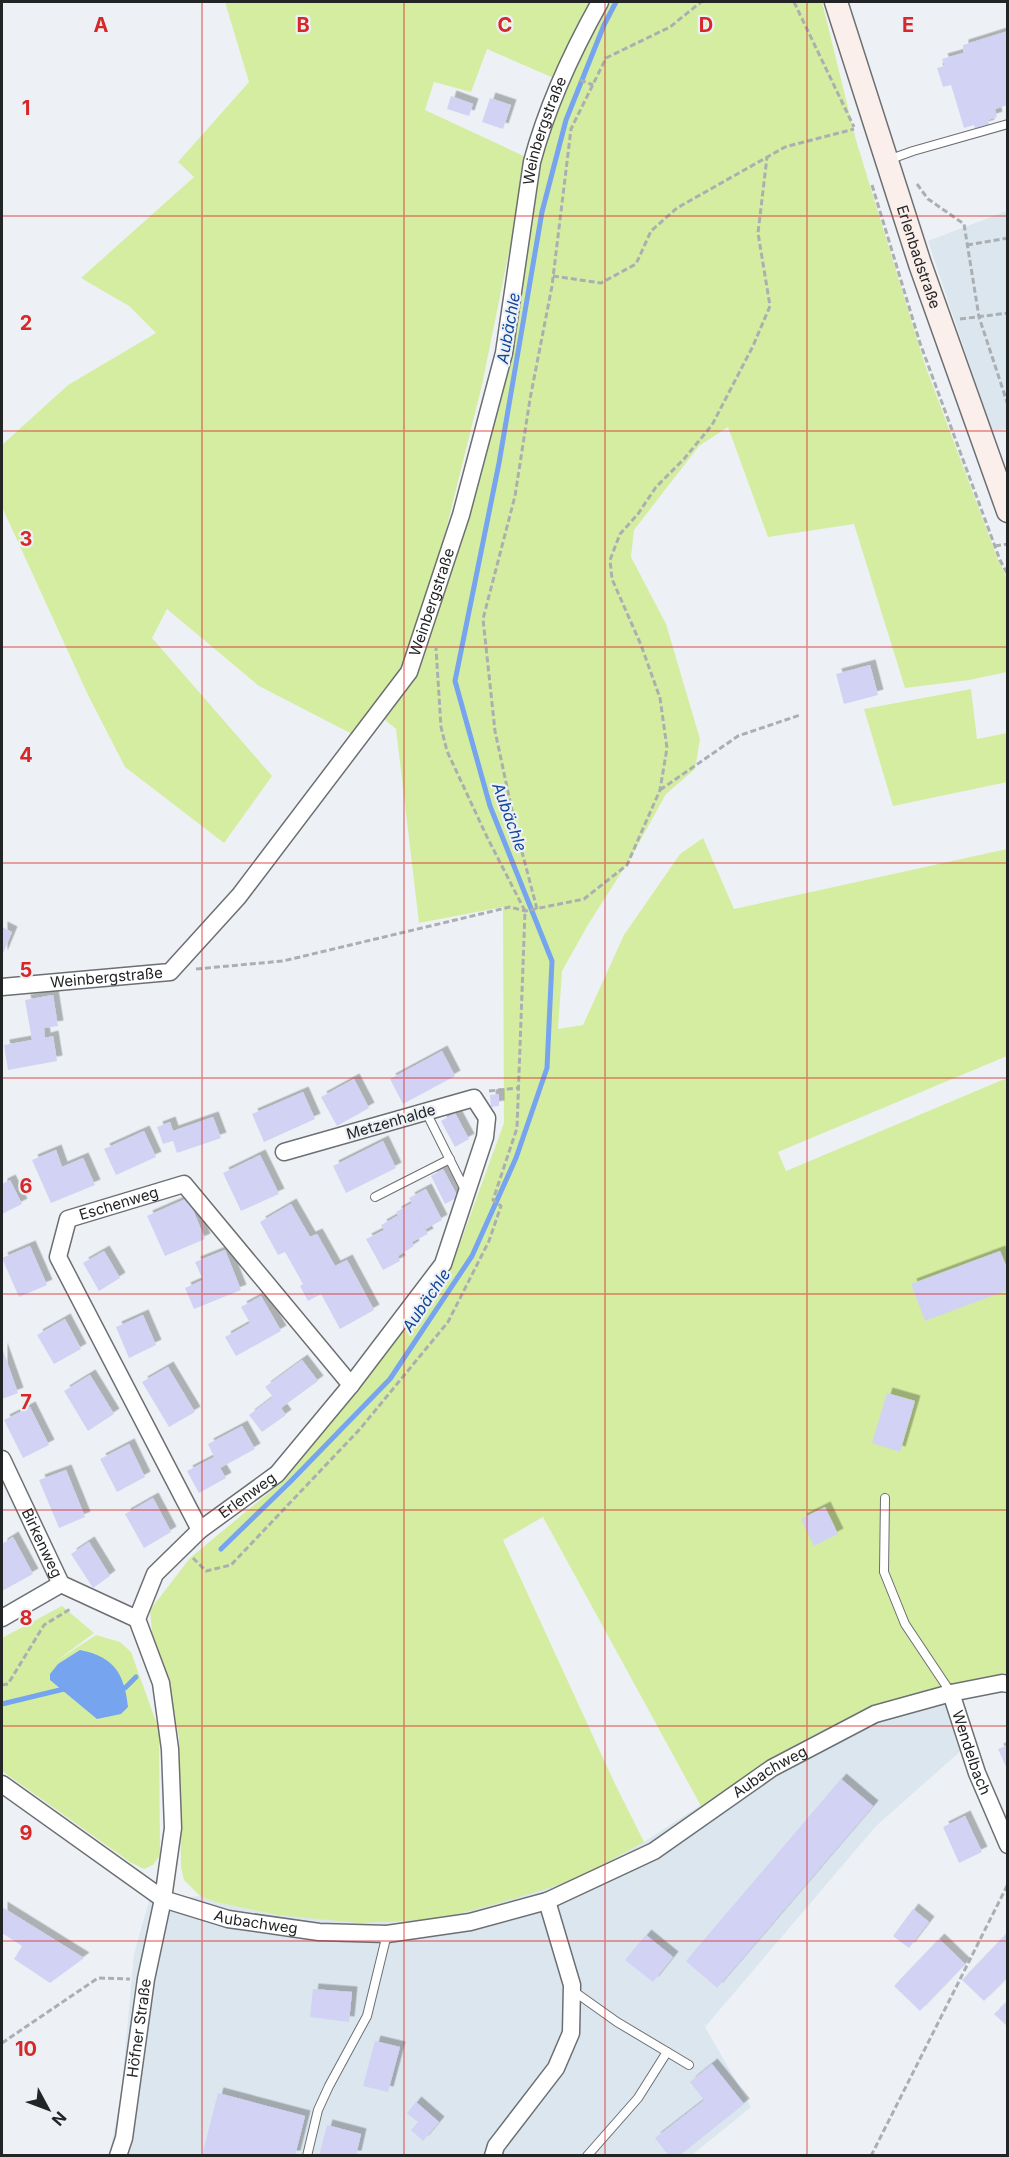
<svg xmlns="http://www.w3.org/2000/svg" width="1009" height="2157" font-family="Inter,sans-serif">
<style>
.built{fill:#dbe6ef}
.green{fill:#d5eda1}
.water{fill:#76a4ef}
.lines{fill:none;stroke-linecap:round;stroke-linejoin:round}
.stream{stroke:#76a4ef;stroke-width:5}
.building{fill:#d2d2f5;filter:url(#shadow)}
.lane-casing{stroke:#6c7073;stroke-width:10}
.street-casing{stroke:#6c7073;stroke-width:19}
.secondary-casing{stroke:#6c7073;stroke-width:25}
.path{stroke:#abafb2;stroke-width:3;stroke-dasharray:6 3;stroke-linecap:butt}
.lane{stroke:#fff;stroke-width:8}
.street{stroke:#fff;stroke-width:16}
.secondary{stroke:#fbefeb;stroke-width:22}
.grid{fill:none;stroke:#d62828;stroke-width:1.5;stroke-opacity:0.55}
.labels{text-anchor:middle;stroke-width:4.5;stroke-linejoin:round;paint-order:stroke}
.street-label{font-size:15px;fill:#222425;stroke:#edf1f5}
.water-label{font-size:16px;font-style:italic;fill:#0f459b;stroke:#edf1f5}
.grid-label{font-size:20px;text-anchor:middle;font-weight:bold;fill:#d62828;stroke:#edf1f5;stroke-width:4.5;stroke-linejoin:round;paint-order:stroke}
</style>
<defs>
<filter id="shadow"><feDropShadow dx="5.5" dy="-5.5" stdDeviation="0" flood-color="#0004"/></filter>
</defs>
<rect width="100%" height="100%" fill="#edf1f5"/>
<g class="built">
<path d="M1007 211V429L992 431 928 241Z"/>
<path d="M951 1686 964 1748 876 1826 705 2027 751 2107 692 2155 109 2156 121 2096 134 1954 149 1901 200 1896 215 1902 277 1915 441 1919 575 1880 644 1842 774 1757 823 1730 879 1705Z"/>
</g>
<g class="green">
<path d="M225 2H594L556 79 487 49 471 92 434 82 425 110 528 158 482 385 436 570 406 663 356 736 259 686 167 609 152 638 272 776 224 843 125 767 87 693 2 507V445L68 385 156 333 129 306 81 278 194 177 178 162 249 82Z"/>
<path d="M599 2H822L856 140 925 365 997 557 1007 578V672L969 680 905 688 854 524 768 537 728 427 699 446 634 530 631 557 666 624 700 739 695 769 666 794 630 859 589 923 562 971 558 1029 583 1025 624 935 680 854 703 838 734 909 1007 849V1056L778 1152 786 1171 1007 1078V1676L879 1705 823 1730 774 1757 701 1806 543 1517 503 1540 615 1784 644 1842 575 1880 506 1901 441 1919 360 1923 277 1915 215 1902 200 1896 184 1880 181 1867 179 1738 168 1679 152 1633 150 1610 190 1558 284 1480 451 1268 504 1123 503 907 419 923 396 729 384 719 419 660 449 572 539 162 564 83Z"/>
<path d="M971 689 977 739 1007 733V782L893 806 864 709Z"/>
<path d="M62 1606 94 1633 55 1662 96 1635 120 1642 131 1652 159 1730 160 1855 153 1865 144 1869 130 1862 2 1771V1638Z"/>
</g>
<path class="water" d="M80 1650C115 1657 124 1674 128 1707L121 1714 97 1719 50 1680V1674L58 1664Z"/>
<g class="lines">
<g class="stream">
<path d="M221 1549 290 1482 390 1379 472 1256 516 1158 547 1068 552 961 490 806 455 681 499 463 542 212 566 120 604 25 616 2"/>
<path d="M118 1688H125L136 1677"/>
<path d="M2 1704 64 1689"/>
</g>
</g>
<g class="building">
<path d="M1008 31V105L995 109 997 117 988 120 989 125 975 129 974 125 964 128 951 85 943 87 937 68 945 66 942 59 963 53V45Z"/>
<path d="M451 96 473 104 469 116 447 109Z"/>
<path d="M490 98 511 105 503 129 482 122Z"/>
<path d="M870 665 878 695 844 704 836 674Z"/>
<path d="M2 927 12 932 2 956Z"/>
<path d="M53 995 58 1026 44 1028 45 1038 53 1036 57 1061 8 1070 4 1045 32 1040 25 1000Z"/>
<path d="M442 1051 455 1076 403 1104 390 1079Z"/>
<path d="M354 1079 369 1108 337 1126 321 1097Z"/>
<path d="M303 1092 315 1119 264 1142 252 1114Z"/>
<path d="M499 1094V1106L491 1107 490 1095Z"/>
<path d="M455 1113 469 1139 455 1147 441 1121Z"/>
<path d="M213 1117 221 1138 177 1153 173 1141 163 1144 157 1127 170 1122 173 1131Z"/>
<path d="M144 1131 156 1157 116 1175 104 1149Z"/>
<path d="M383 1141 396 1168 346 1193 333 1166Z"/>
<path d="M56 1150 62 1167 83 1158 95 1185 51 1203 32 1160Z"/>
<path d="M260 1155 279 1194 241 1211 223 1173Z"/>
<path d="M443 1169 458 1197 445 1204 431 1176Z"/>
<path d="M10 1180 22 1204 2 1214V1184Z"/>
<path d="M426 1189 442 1220 426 1229 414 1208 428 1234 412 1242 414 1246 398 1256 400 1261 383 1270 366 1239 384 1230 381 1225 397 1216 401 1222 396 1212 412 1203 409 1198Z"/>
<path d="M188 1198 205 1239 165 1256 147 1216Z"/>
<path d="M291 1204 310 1237 317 1234 335 1266 347 1260 374 1310 340 1329 321 1294 308 1301 300 1286 303 1284 285 1252 278 1255 260 1222Z"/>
<path d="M30 1246 47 1285 19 1297 2 1258Z"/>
<path d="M225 1250 241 1290 194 1309 185 1288 203 1280 195 1262Z"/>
<path d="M104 1251 120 1278 99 1291 83 1263Z"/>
<path d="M1000 1251 1008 1270V1290L925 1321 911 1284Z"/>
<path d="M261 1296 281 1331 236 1356 225 1337 250 1323 241 1307Z"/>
<path d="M143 1315 156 1345 129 1358 116 1327Z"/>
<path d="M65 1319 81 1349 54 1364 37 1335Z"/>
<path d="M2 1348 18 1393 2 1399Z"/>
<path d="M302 1360 318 1381 281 1408 286 1415 262 1432 249 1415 273 1397 265 1387Z"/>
<path d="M168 1367 195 1412 169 1427 142 1382Z"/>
<path d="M90 1375 114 1414 88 1431 64 1391Z"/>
<path d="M887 1393 915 1401 900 1452 872 1443Z"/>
<path d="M30 1407 49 1445 23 1458 4 1420Z"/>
<path d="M242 1426 255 1449 220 1468 226 1478 199 1493 187 1471 214 1457 208 1444Z"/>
<path d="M129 1444 145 1477 117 1492 100 1459Z"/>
<path d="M66 1470 85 1517 59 1528 39 1480Z"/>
<path d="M153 1498 171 1532 144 1548 125 1514Z"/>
<path d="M825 1507 838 1534 814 1546 801 1519Z"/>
<path d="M13 1537 33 1574 2 1591V1544Z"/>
<path d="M89 1542 110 1576 93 1588 71 1554Z"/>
<path d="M1008 1745V1771L998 1749Z"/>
<path d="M841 1779 873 1806 717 1988 686 1961Z"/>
<path d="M965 1816 982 1852 959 1863 943 1827Z"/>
<path d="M2 1907 84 1958 50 1983 14 1959 22 1946 2 1933Z"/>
<path d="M913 1909 929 1922 909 1948 893 1936Z"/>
<path d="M1008 1932V1977L984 2001 962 1980Z"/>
<path d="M646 1935 673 1957 653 1982 625 1960Z"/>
<path d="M939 1939 965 1964 920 2011 894 1986Z"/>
<path d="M313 1989 352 1992 349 2022 310 2017Z"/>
<path d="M1008 2001V2027L994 2014Z"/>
<path d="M375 2041 400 2047 388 2092 363 2086Z"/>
<path d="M712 2064 744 2104 679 2156H669L655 2138 704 2100 690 2082Z"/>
<path d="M218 2093 305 2116 295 2156H202Z"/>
<path d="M416 2102 439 2122 423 2141 411 2130 418 2122 407 2113Z"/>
<path d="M327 2125 361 2134 356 2156H319Z"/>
</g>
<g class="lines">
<g class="lane-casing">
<g id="lane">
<path d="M888 160 913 151 1008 124"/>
<path d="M426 1112 465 1190"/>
<path d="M375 1197 450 1159"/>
<path d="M885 1498 884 1572 905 1624 951 1693"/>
<path d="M572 1990 617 2022 689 2065"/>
<path d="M307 2156 318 2110 329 2086 367 2016 387 1934"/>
<path d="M587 2156 638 2098 667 2052"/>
</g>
</g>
<g class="street-casing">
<g id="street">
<path id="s1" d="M2 987 170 972 239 896 409 672 461 515 504 353 532 162C547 106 572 52 600 2"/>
<path id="s2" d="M2 1459 61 1584 137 1619"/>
<path id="s3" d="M200 1530 58 1257 68 1219 184 1184 351 1385"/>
<path d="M2 1618 61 1584"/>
<path id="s4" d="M951 1693 977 1773 1008 1845"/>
<path id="s5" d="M2 1784 163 1899 228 1919 319 1932 387 1934 470 1922 547 1901 654 1851 772 1768 875 1714 951 1693 1002 1683 1008 1684"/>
<path id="s6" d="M118 2156 124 2138 146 1979 163 1899 173 1828 170 1749 161 1683 137 1619 155 1574 200 1530 277 1474 351 1385 443 1264 485 1137 487 1118 474 1098 284 1152"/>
<path d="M493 2156 496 2146 556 2068 571 2033 572 1985 547 1901"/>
</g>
</g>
<g class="secondary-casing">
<g id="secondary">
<path id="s7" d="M836 2 920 264 1008 511"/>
</g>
</g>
<g class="path">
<path d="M794 2 854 127"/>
<path d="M580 80 593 85"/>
<path d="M917 184 928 199 964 224 979 317 1008 405"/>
<path d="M872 185 920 343 1000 560 1008 575"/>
<path d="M967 245 1008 238"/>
<path d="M553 276 601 283 636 264 651 231 677 208 785 147 854 129"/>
<path d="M960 319 1008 313"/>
<path d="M995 546 1008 544"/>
<path d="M660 790 738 736 800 715"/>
<path d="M537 909 516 829 495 731 483 619 515 496 530 399 552 286 571 129 606 58 670 27 701 2"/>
<path d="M196 969 283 961 510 907 525 911 584 899 627 865 660 790 667 748 660 698 641 645 612 579 610 560 620 534 638 514 656 487 684 459 712 425 753 346 770 306 758 233 767 157"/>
<path d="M489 1091 518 1088"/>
<path d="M193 1558 206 1571 231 1565 360 1429 448 1322 489 1241 501 1206 493 1200 517 1128 525 911 487 837 447 751 441 727 436 648"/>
<path d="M2 1685 8 1684 44 1625 72 1608"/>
<path d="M2 2043 98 1978 130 1979"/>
<path d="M871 2156 1008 1884"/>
</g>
<use href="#lane" class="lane"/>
<use href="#street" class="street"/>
<use href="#secondary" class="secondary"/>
</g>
<path class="grid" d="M202 2V2156M404 2V2156M605 2V2156M807 2V2156M2 216H1008M2 431H1008M2 647H1008M2 863H1008M2 1078H1008M2 1294H1008M2 1510H1008M2 1726H1008M2 1941H1008"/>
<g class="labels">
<g class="street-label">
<text dy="5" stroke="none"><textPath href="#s1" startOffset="1112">Weinbergstraße</textPath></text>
<text dy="5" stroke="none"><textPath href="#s7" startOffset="268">Erlenbadstraße</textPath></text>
<text dy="5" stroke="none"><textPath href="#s1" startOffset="626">Weinbergstraße</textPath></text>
<text dy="5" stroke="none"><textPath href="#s1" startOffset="105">Weinbergstraße</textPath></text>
<text transform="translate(391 1122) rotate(-16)" y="5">Metzenhalde</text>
<text dy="5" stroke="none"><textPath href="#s3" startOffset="400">Eschenweg</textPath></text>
<text dy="5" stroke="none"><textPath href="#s6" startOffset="717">Erlenweg</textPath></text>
<text dy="5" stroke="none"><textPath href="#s2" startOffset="93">Birkenweg</textPath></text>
<text dy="5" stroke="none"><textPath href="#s4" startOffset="63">Wendelbach</textPath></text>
<text dy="5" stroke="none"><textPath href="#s5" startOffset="848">Aubachweg</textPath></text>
<text dy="5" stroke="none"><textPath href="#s5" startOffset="294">Aubachweg</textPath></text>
<text dy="5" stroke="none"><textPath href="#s6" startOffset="130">Höfner Straße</textPath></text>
</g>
<g class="water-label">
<text transform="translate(508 328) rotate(-80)" y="6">Aubächle</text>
<text transform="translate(510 817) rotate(70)" y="6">Aubächle</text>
<text transform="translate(426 1300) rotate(-56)" y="6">Aubächle</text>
</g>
</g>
<g class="grid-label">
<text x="101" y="32">A</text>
<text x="303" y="32">B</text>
<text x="505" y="32">C</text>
<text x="706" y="32">D</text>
<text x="908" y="32">E</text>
<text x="26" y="115">1</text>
<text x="26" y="330">2</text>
<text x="26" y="546">3</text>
<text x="26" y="762">4</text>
<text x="26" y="977">5</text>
<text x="26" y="1193">6</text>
<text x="26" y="1409">7</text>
<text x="26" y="1625">8</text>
<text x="26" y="1840">9</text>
<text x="26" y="2056">10</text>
</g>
<rect width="1009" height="2157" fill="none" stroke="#222425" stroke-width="6"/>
<g transform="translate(48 2109) rotate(131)" stroke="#edf1f5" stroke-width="4.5" paint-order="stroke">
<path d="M0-4.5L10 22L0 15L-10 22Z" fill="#222425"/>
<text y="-9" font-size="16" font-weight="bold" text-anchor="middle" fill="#222425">N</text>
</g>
</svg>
